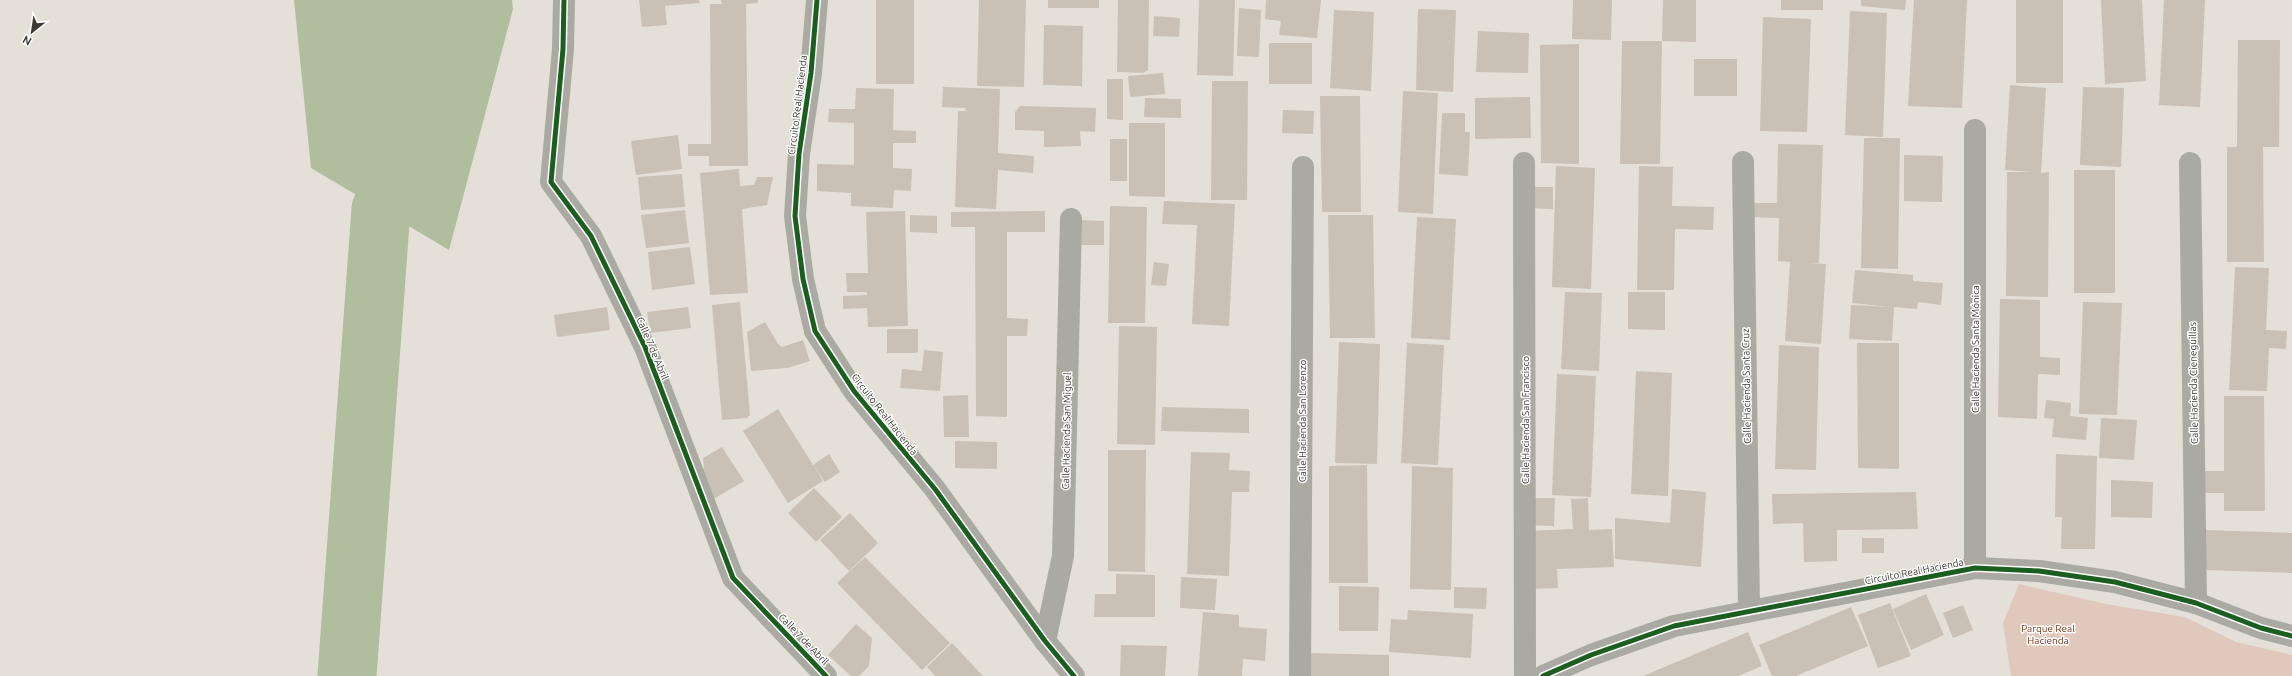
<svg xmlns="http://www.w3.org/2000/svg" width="2292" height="676" font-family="Ubuntu,sans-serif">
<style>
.green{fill:#e0c8bc}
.water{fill:#b1be9d}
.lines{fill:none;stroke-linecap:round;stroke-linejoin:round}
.river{stroke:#b1be9d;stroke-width:59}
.building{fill:#c9c0b6}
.minor{stroke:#aaa9a2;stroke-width:22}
.cycleway-casing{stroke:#fff;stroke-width:8}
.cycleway{stroke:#1b5e20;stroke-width:5}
.labels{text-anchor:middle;stroke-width:3;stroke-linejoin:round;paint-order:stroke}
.street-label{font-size:10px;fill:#3e3b34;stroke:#fff}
.park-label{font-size:10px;fill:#76371f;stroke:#fff}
</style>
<rect width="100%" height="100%" fill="#e4e0d8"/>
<path class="green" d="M2019 584 2106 604 2185 617 2236 642 2292 655V676H2011L2003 623Z"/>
<path class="water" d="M294 0H512L513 9 449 250 311 168Z"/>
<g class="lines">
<path class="river" d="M347 676 381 209"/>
</g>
<g class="building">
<path d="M639 0H699L700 3 665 6 667 25 642 27Z"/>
<path d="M721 0H758V3L746 4 748 166H709V156H688V144H711L710 4H722Z"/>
<rect x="876" y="0" width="38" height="84"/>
<path d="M979 0H1026L1024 87 977 86Z"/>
<rect x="1048" y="0" width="51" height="8"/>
<path d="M1118 0H1149L1148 70 1143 73 1117 72Z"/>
<path d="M1199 0H1235L1233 76 1197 75Z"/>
<path d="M1266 0H1321L1317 38 1279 35 1281 21 1265 19Z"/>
<path d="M1573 0H1612L1611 40 1572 39Z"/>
<path d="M1663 0H1696V42L1662 41Z"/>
<rect x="1781" y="0" width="42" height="10"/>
<path d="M1861 0H1906L1905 10 1861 6Z"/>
<path d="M1914 0H1967L1962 108 1908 106Z"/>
<rect x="2016" y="0" width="47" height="83"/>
<path d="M2101 0H2142L2146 81 2105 84Z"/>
<path d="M2164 0H2205L2200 107 2159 105Z"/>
<path d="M1239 8 1261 10 1259 57 1237 56Z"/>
<path d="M1418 9 1456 10 1453 92 1416 90Z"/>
<path d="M1334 10 1374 12 1371 91 1330 88Z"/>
<path d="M1850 11 1887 13 1883 137 1845 135Z"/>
<path d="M1154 16 1180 18 1179 37 1153 36Z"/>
<path d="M1763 17 1811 19 1807 132 1760 131Z"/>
<path d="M1044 25 1083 26 1082 86 1043 85Z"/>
<path d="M1478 31 1529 33 1528 73 1476 72Z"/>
<path d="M2238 40H2280L2279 147H2263L2264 262H2227V147H2237Z"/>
<path d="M1622 41H1662L1660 164H1620Z"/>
<rect x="1269" y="43" width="43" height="41"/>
<path d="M1579 44V164L1541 163 1540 45Z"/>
<rect x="1694" y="59" width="43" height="37"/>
<path d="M1163 73 1165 94 1130 97 1128 76Z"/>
<path d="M1107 79H1123V120L1107 119Z"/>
<path d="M1212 81H1248L1247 200H1211Z"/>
<path d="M2010 85 2046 88 2041 173 2049 172 2048 297 2006 296 2007 172H2033L2005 170Z"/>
<path d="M943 87 1000 89 998 153 1034 156 1033 173 998 170 996 209 955 207 958 111H966L965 108 942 107Z"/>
<path d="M2083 87 2124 88 2121 167 2080 165Z"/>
<path d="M856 88 894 89 893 130 916 131V143H893V168L912 169 911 191 894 190 893 208 851 206V193L817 191V164L854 165V123L828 122 829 109H855Z"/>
<path d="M1403 91 1438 93 1433 214 1398 212Z"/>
<path d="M1320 96H1360L1361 212H1322Z"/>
<path d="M1530 97 1531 138 1475 139V98Z"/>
<path d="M1145 98 1181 99V118L1144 117Z"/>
<path d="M1020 106 1096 108 1095 132 1080 131 1081 146 1044 147V131L1015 130V112Z"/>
<path d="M1283 110 1314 111 1313 134 1282 133Z"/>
<path d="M1442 113H1465V132H1470L1468 176 1439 174Z"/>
<path d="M1129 123H1165V197L1129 196Z"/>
<path d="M678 135 682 169 636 175 631 141Z"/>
<path d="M1864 138H1900L1898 269 1861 268Z"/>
<rect x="1110" y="139" width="17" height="42"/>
<path d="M1778 144 1823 145 1819 263H1809L1826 264 1821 344 1785 341 1790 262 1778 261 1779 218 1750 217V203H1777Z"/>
<path d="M1904 155 1943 156 1942 202 1904 201Z"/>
<path d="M1556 166 1595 168 1591 289 1552 287Z"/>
<path d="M1639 166 1673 167 1672 206 1714 207 1713 230 1675 229 1674 290H1637Z"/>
<path d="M739 169 740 186 754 185 757 177H773L767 205 742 209 748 293 710 295 700 173Z"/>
<rect x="2074" y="170" width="41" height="123"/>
<path d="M682 174 685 207 641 210 638 177Z"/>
<path d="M1527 187H1553V209L1527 208Z"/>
<path d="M1164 201 1235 204 1229 326 1192 324 1197 225 1162 224Z"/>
<path d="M1110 206 1147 207 1145 323H1108Z"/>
<path d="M685 210 689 243 646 248 641 215Z"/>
<path d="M905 211 908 326 868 327 867 308 843 309V296L867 295V292H847L846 273H868L866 212Z"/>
<path d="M1045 211V232H1007V318L1028 319 1027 336H1007V417L976 416 975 227H951V212Z"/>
<path d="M910 215 937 216V233L910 232Z"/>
<path d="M1328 215H1373L1375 338H1330Z"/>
<path d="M1417 217 1456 219 1450 340 1411 338Z"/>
<path d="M1078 220 1104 221V245H1078Z"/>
<path d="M690 247 695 284 652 290 648 252Z"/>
<path d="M1154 262 1169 264 1166 286 1151 285Z"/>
<path d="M2235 267 2269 268 2266 330 2287 331 2286 349 2269 348 2267 391 2229 390Z"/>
<path d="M1855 270 1913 275V281L1943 283 1941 305 1918 302 1917 309 1894 307 1892 341 1849 339 1851 305 1891 307 1852 303Z"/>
<path d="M1565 292 1602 293 1599 371 1561 369Z"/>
<path d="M1628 292H1665V330L1628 329Z"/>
<path d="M2000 299 2040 300V357L2060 358V375L2038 374 2037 419 1998 417Z"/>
<path d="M740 302 750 415 747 418 722 420 712 305Z"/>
<path d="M2083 302 2122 303 2117 415 2079 414Z"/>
<path d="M607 307 610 330 557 337 554 315Z"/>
<path d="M688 307 691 328 650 333 647 312Z"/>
<path d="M765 322 778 344 782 347 803 340 810 361 787 368 751 371 747 332Z"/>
<path d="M1119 326 1157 327 1155 445 1117 444Z"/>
<path d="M887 329H918V351L916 353H887Z"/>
<path d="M1339 342 1380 344 1377 464 1335 463Z"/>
<path d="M1407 343 1444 345 1438 465 1401 463Z"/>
<path d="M1857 343H1899V469L1858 468Z"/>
<path d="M1779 345 1819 347 1816 470 1775 469Z"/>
<path d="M924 350 943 352 940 391 900 388 902 369 922 371Z"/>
<path d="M1636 371 1672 373 1668 496 1631 494Z"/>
<path d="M1557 374 1596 376 1591 497 1552 495Z"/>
<path d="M968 395 969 437H944L943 396Z"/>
<path d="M2224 396H2264L2265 511H2224V493H2202V471H2224Z"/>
<path d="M2046 400 2071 403 2070 416 2088 418 2086 440 2052 437 2054 419 2044 418Z"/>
<path d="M1162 407 1249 409V433L1161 431Z"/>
<path d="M778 409 813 465 829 454 840 472 825 482 814 466 823 481 788 503 743 431Z"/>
<path d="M2101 418 2137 420 2134 460 2099 458Z"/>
<path d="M955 441 997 442V469L955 468Z"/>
<path d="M722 447 744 481 712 500 700 479 704 467 703 458Z"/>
<path d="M1108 450H1146L1145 572 1108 571Z"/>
<path d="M1191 452 1230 453 1229 470 1250 471 1249 492H1232L1229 576 1187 574Z"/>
<path d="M2056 454 2097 456 2095 549H2061L2062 517H2055Z"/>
<path d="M1367 465 1368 583H1329V466Z"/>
<path d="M1412 466 1453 468 1451 590 1410 589Z"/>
<path d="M2111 480 2153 482 2152 518 2111 517Z"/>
<path d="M814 488 842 517 816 542 788 513Z"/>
<path d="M1672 489 1706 492 1701 567 1615 559V518L1670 523Z"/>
<path d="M1916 492 1918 529 1837 530V561L1804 562 1803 523 1773 524 1772 494Z"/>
<path d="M1528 498H1555L1554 526 1528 525Z"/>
<path d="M1588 498 1589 530 1612 529 1614 567 1557 569 1558 588 1532 589 1530 531 1573 529 1571 499Z"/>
<path d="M850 513 878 543 849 571 820 540Z"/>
<path d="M2205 530 2292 533V573L2204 570Z"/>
<rect x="1862" y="538" width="22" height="15"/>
<path d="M865 557 950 643 922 670 837 583Z"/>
<path d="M1116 574 1155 575V617H1094L1095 594H1116Z"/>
<path d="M1181 577 1217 579 1215 610 1180 608Z"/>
<path d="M1339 586 1379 587 1378 631H1339Z"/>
<path d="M1454 587 1487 588 1486 609 1454 608Z"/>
<path d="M1926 594 1944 635 1911 650 1893 609Z"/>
<path d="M1890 603 1911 656 1878 668 1858 615Z"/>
<path d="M1963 605 1973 630 1953 638 1943 613Z"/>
<path d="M1851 607 1868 646 1796 676H1772L1759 645Z"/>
<path d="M1408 610 1473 614 1471 658 1389 652 1391 619 1407 620Z"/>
<path d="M1203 612 1239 615V627L1267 629 1265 661 1243 659 1242 676H1198Z"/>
<path d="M856 624 872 638 869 666 859 676H851L828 655Z"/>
<path d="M1748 632 1762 666 1738 676H1643Z"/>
<path d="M952 643 983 676H935L927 667Z"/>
<path d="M1121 645 1167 646 1165 676H1120Z"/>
<path d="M1307 653 1389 655V676H1307Z"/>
</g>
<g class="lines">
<g class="minor">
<path d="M564 0 563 49 551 182 591 236 645 347 733 578 826 676"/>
<path d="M817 0 811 73 799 154 795 216 803 279 815 331 854 391 935 489 1045 641 1074 676"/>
<path d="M1975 130V568"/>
<path d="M1743 162 1749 611"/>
<path d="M1524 163 1525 676"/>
<path d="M2190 163 2196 603"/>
<path d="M1045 641 1063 556 1071 219"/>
<path d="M1300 676 1303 167"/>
<path d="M1543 676 1591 655 1674 626 1975 568 2039 571 2115 582 2196 603 2261 628 2292 636"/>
</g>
<g class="cycleway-casing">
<g id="cycleway">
<path d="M564 0 563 49 551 182 591 236 645 347 733 578 826 676"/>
<path d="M817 0 811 73 799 154 795 216 803 279 815 331 854 391 935 489 1045 641 1074 676"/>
<path d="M1543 676 1591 655 1674 626 1975 568 2039 571 2115 582 2196 603 2261 628 2292 636"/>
</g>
</g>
<use href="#cycleway" class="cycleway"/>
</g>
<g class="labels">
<g class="street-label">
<text transform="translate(797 105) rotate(-83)" y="4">Circuito Real Hacienda</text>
<text transform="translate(653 348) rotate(67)" y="4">Calle 7 de Abril</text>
<text transform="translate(1975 349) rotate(-90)" y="4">Calle Hacienda Santa Mónica</text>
<text transform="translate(2193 383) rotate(-91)" y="4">Calle Hacienda Cieneguillas</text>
<text transform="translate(1746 386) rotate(-91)" y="4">Calle Hacienda Santa Cruz</text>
<text transform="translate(885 414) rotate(52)" y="4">Circuito Real Hacienda</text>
<text transform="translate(1525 420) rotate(-90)" y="4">Calle Hacienda San Francisco</text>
<text transform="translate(1302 421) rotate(-90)" y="4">Calle Hacienda San Lorenzo</text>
<text transform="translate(1066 431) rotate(-89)" y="4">Calle Hacienda San Miguel</text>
<text transform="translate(1914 571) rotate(-11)" y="4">Circuito Real Hacienda</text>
<text transform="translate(804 639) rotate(46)" y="4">Calle 7 de Abril</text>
</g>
<g class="park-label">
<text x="2048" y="632">Parque Real<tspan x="2048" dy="12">Hacienda</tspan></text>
</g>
</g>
<g transform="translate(32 32) rotate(210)" stroke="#ffffff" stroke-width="3" paint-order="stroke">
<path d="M0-3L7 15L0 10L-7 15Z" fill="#3e3b34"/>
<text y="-6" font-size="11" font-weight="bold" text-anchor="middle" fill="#3e3b34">N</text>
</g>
</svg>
